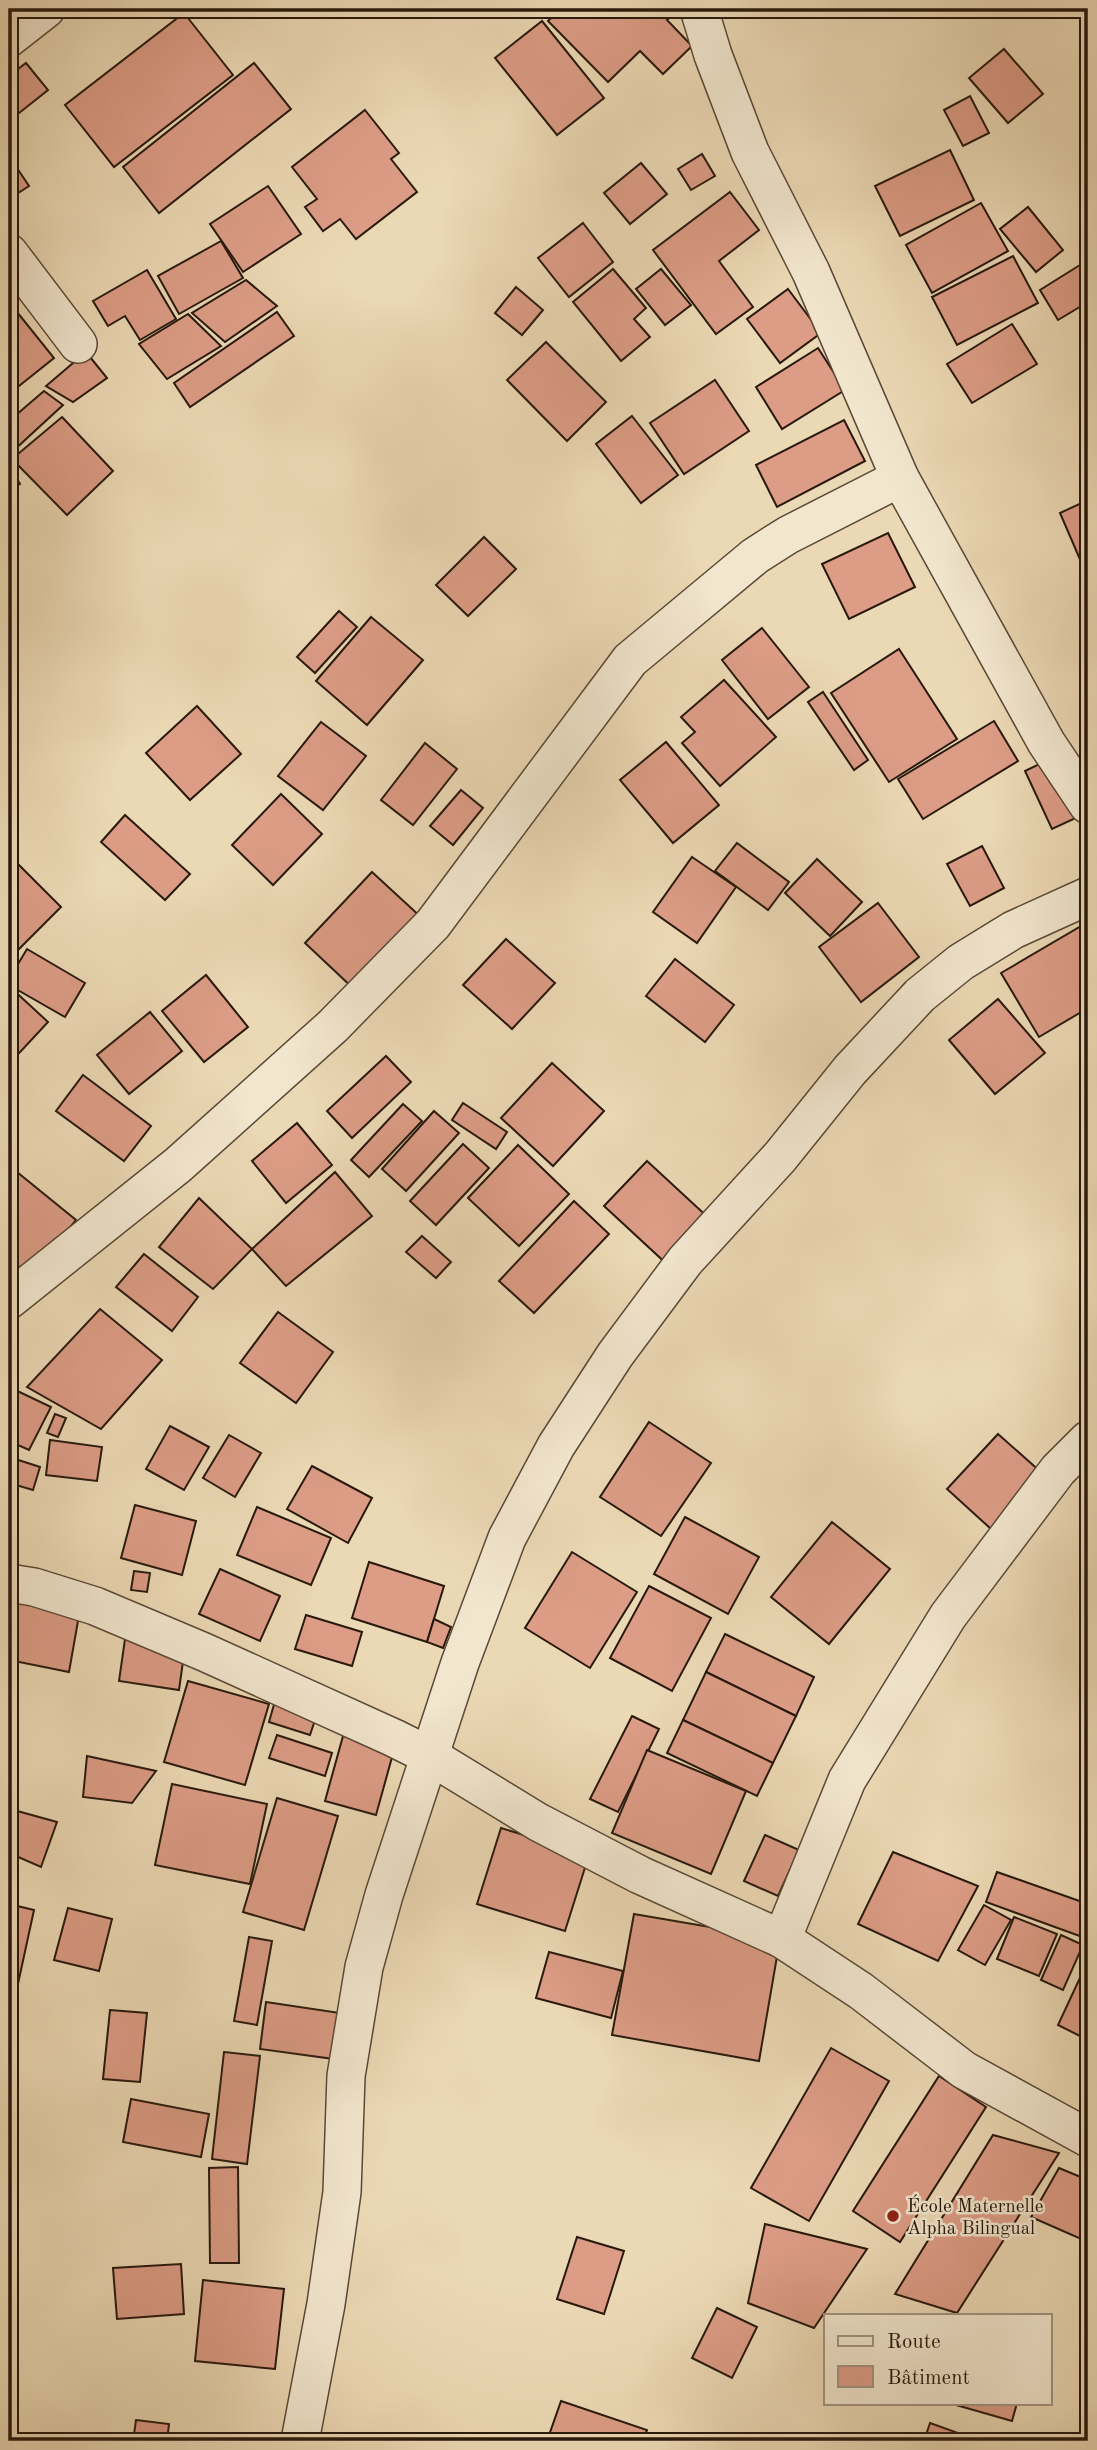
<svg xmlns="http://www.w3.org/2000/svg" width="1097" height="2450" font-family="'Old Standard TT',serif">
<style>
.building{fill:#dc9c86;stroke:#28190c;stroke-width:2}
.lines{fill:none;stroke-linecap:round;stroke-linejoin:round}
.minor-casing{stroke:#594936;stroke-width:40}
.minor{stroke:#f2e6ce;stroke-width:37}
.poi-dot{fill:#8f2418;stroke:#f2e6ce;stroke-width:2.5}
.labels{text-anchor:middle;stroke-width:5;stroke-linejoin:round;paint-order:stroke}
.poi-label{font-size:19px;fill:#28190c;stroke:#f2e6ce;text-anchor:start}
</style>
<rect width="100%" height="100%" fill="#ebd8b4"/>
<filter id="stains"><feTurbulence type="fractalNoise" baseFrequency=".00286" numOctaves="4"/><feColorMatrix values="0 0 0 0 .2 0 0 0 0 .09 0 0 0 0 .02 0 0 0 .5 -.17"/></filter>
<radialGradient id="worn" r=".72"><stop offset=".6" stop-color="#630" stop-opacity="0"/><stop offset="1" stop-color="#630" stop-opacity=".3"/></radialGradient>
<g class="building">
<path d="M560 9H678L667 20 692 46 663 74 640 51 608 82 548 21Z"/>
<path d="M184 13 233 75 114 167 65 105Z"/>
<path d="M542 21 604 98 557 135 495 58Z"/>
<path d="M1004 49 1043 94 1008 123 969 78Z"/>
<path d="M26 63 48 90 9 121V76Z"/>
<path d="M254 63 291 109 159 213 123 167Z"/>
<path d="M970 96 989 133 963 146 944 110Z"/>
<path d="M365 110 399 153 391 159 417 192 356 239 340 219 323 231 305 207 317 199 292 167Z"/>
<path d="M950 150 974 200 900 236 875 186Z"/>
<path d="M702 154 715 176 691 190 678 169Z"/>
<path d="M9 156 29 186 9 199Z"/>
<path d="M641 163 667 194 630 224 604 193Z"/>
<path d="M268 186 301 234 243 272 210 224Z"/>
<path d="M730 192 759 230 719 261 753 307 716 334 653 250Z"/>
<path d="M981 203 1008 251 932 293 906 245Z"/>
<path d="M1028 207 1063 250 1036 272 1000 229Z"/>
<path d="M583 223 613 262 569 297 538 258Z"/>
<path d="M221 241 243 278 179 314 158 276Z"/>
<path d="M1013 256 1038 303 957 345 932 297Z"/>
<path d="M1088 260V302L1058 320 1040 290Z"/>
<path d="M613 269 646 308 634 319 650 337 621 361 573 302Z"/>
<path d="M661 269 691 305 665 325 636 289Z"/>
<path d="M147 270 176 319 140 340 125 316 108 326 93 301Z"/>
<path d="M246 280 277 306 225 342 192 313Z"/>
<path d="M516 287 543 310 522 335 495 313Z"/>
<path d="M788 289 821 333 780 363 747 319Z"/>
<path d="M17 312 54 358 9 394V318Z"/>
<path d="M277 312 294 336 190 407 174 383Z"/>
<path d="M188 314 221 346 167 379 139 344Z"/>
<path d="M1012 324 1037 364 972 403 947 364Z"/>
<path d="M546 342 606 402 567 441 507 380Z"/>
<path d="M818 348 845 390 782 429 756 387Z"/>
<path d="M86 352 107 378 73 402 46 386Z"/>
<path d="M715 380 749 431 684 474 650 423Z"/>
<path d="M44 391 63 405 13 451 9 447V421Z"/>
<path d="M632 416 678 475 641 503 596 444Z"/>
<path d="M62 417 113 471 67 515 12 459Z"/>
<path d="M844 420 865 461 777 507 756 465Z"/>
<path d="M9 466 20 484 9 490Z"/>
<path d="M1088 500V578L1060 513Z"/>
<path d="M888 533 915 587 849 619 822 564Z"/>
<path d="M484 537 516 569 468 616 436 585Z"/>
<path d="M339 611 357 627 315 673 297 657Z"/>
<path d="M371 617 423 660 367 725 316 681Z"/>
<path d="M762 628 809 687 768 719 722 660Z"/>
<path d="M899 649 957 739 889 782 831 693Z"/>
<path d="M724 680 776 737 720 786 682 743 695 732 681 717Z"/>
<path d="M823 692 868 760 854 770 808 702Z"/>
<path d="M197 706 241 754 190 800 146 753Z"/>
<path d="M994 721 1018 761 923 819 898 779Z"/>
<path d="M321 722 366 756 323 810 278 776Z"/>
<path d="M666 742 719 805 673 843 620 780Z"/>
<path d="M425 743 457 769 413 825 381 800Z"/>
<path d="M1052 758 1080 816 1052 829 1025 771Z"/>
<path d="M461 790 483 808 453 845 430 826Z"/>
<path d="M281 794 322 834 273 885 232 845Z"/>
<path d="M125 815 190 874 165 900 101 842Z"/>
<path d="M737 843 789 882 768 910 715 871Z"/>
<path d="M982 846 1004 888 970 906 947 864Z"/>
<path d="M692 857 736 887 697 943 653 912Z"/>
<path d="M817 859 862 902 830 936 785 893Z"/>
<path d="M16 862 61 907 9 959V869Z"/>
<path d="M372 872 423 919 355 990 305 943Z"/>
<path d="M878 903 919 957 861 1002 819 947Z"/>
<path d="M1088 922V1008L1039 1037 1001 973Z"/>
<path d="M506 939 555 983 512 1029 463 985Z"/>
<path d="M27 949 85 983 65 1017 9 985V979Z"/>
<path d="M675 959 734 1005 705 1042 646 996Z"/>
<path d="M206 975 248 1027 204 1062 162 1011Z"/>
<path d="M9 986 48 1022 9 1064Z"/>
<path d="M998 999 1045 1053 995 1094 949 1040Z"/>
<path d="M150 1012 182 1051 129 1094 97 1055Z"/>
<path d="M386 1056 411 1082 352 1138 327 1111Z"/>
<path d="M552 1063 604 1111 553 1166 501 1118Z"/>
<path d="M83 1075 151 1126 124 1161 56 1111Z"/>
<path d="M463 1103 507 1132 496 1149 452 1120Z"/>
<path d="M403 1104 422 1121 369 1177 351 1160Z"/>
<path d="M434 1111 459 1133 406 1191 382 1169Z"/>
<path d="M297 1123 332 1165 286 1203 252 1161Z"/>
<path d="M463 1144 489 1168 436 1225 410 1201Z"/>
<path d="M518 1145 569 1194 519 1246 468 1198Z"/>
<path d="M647 1161 712 1221 670 1267 604 1206Z"/>
<path d="M17 1172 76 1220 31 1276 9 1259V1182Z"/>
<path d="M335 1172 372 1216 286 1286 252 1249Z"/>
<path d="M199 1198 252 1249 213 1289 159 1247Z"/>
<path d="M574 1201 609 1234 534 1313 499 1281Z"/>
<path d="M422 1236 451 1262 436 1278 406 1252Z"/>
<path d="M144 1254 198 1297 172 1331 116 1287Z"/>
<path d="M100 1309 162 1360 101 1429 27 1387Z"/>
<path d="M278 1312 333 1352 296 1403 240 1363Z"/>
<path d="M9 1387 51 1407 29 1450 9 1441Z"/>
<path d="M55 1414 66 1418 58 1437 47 1433Z"/>
<path d="M649 1422 711 1463 661 1536 600 1497Z"/>
<path d="M170 1426 209 1447 184 1490 146 1469Z"/>
<path d="M998 1434 1042 1473 991 1529 947 1489Z"/>
<path d="M229 1435 261 1453 235 1497 203 1478Z"/>
<path d="M50 1440 102 1447 97 1481 46 1475Z"/>
<path d="M9 1457 40 1467 33 1490 9 1483Z"/>
<path d="M312 1466 372 1498 348 1543 287 1509Z"/>
<path d="M135 1505 196 1521 182 1575 121 1558Z"/>
<path d="M257 1507 331 1538 311 1585 237 1555Z"/>
<path d="M685 1517 759 1557 728 1614 654 1574Z"/>
<path d="M832 1522 890 1569 829 1644 771 1597Z"/>
<path d="M572 1552 637 1592 590 1668 525 1628Z"/>
<path d="M369 1562 444 1586 427 1642 352 1618Z"/>
<path d="M220 1569 280 1596 260 1641 199 1614Z"/>
<path d="M134 1571 150 1573 147 1592 131 1590Z"/>
<path d="M649 1586 711 1618 672 1691 610 1658Z"/>
<path d="M16 1592 81 1604 69 1672 9 1660V1631Z"/>
<path d="M306 1615 362 1632 352 1666 295 1649Z"/>
<path d="M434 1619 451 1627 443 1648 427 1642Z"/>
<path d="M725 1634 814 1677 796 1716 706 1672Z"/>
<path d="M125 1639 185 1647 179 1690 119 1681Z"/>
<path d="M706 1672 796 1716 773 1763 683 1720Z"/>
<path d="M188 1681 269 1704 245 1785 164 1762Z"/>
<path d="M275 1701 317 1714 310 1735 269 1722Z"/>
<path d="M632 1716 659 1729 618 1812 590 1799Z"/>
<path d="M683 1720 773 1763 757 1796 667 1753Z"/>
<path d="M277 1735 332 1753 325 1776 269 1758Z"/>
<path d="M343 1736 394 1750 376 1815 325 1801Z"/>
<path d="M647 1750 746 1791 711 1874 612 1833Z"/>
<path d="M87 1756 156 1771 132 1803 83 1797Z"/>
<path d="M172 1784 267 1804 250 1884 155 1865Z"/>
<path d="M277 1798 338 1816 304 1930 243 1912Z"/>
<path d="M10 1809 57 1822 41 1867 9 1853Z"/>
<path d="M501 1828 589 1855 565 1931 477 1904Z"/>
<path d="M765 1835 799 1850 778 1896 744 1881Z"/>
<path d="M893 1852 978 1886 938 1961 858 1924Z"/>
<path d="M997 1872 1088 1904V1939L986 1902Z"/>
<path d="M9 1904 34 1910 16 1993 9 1991Z"/>
<path d="M984 1905 1011 1920 985 1965 958 1950Z"/>
<path d="M68 1908 112 1919 99 1971 54 1960Z"/>
<path d="M634 1914 780 1939 759 2061 612 2035Z"/>
<path d="M1014 1917 1057 1934 1039 1976 997 1959Z"/>
<path d="M1061 1935 1083 1945 1063 1990 1041 1980Z"/>
<path d="M249 1937 272 1941 257 2025 234 2021Z"/>
<path d="M549 1952 623 1971 611 2018 536 1998Z"/>
<path d="M1085 1967 1088 1969V2028L1084 2038 1058 2025Z"/>
<path d="M266 2002 340 2013 334 2059 260 2049Z"/>
<path d="M110 2010 147 2013 140 2082 103 2079Z"/>
<path d="M831 2048 889 2081 809 2221 751 2188Z"/>
<path d="M224 2052 260 2056 247 2164 212 2159Z"/>
<path d="M939 2076 986 2107 900 2242 853 2211Z"/>
<path d="M131 2099 209 2114 201 2157 123 2142Z"/>
<path d="M993 2135 1059 2153 957 2313 895 2294Z"/>
<path d="M238 2167 239 2263H210L209 2168Z"/>
<path d="M1059 2168 1088 2180V2242L1031 2217Z"/>
<path d="M765 2224 867 2249 814 2328 748 2303Z"/>
<path d="M577 2237 624 2251 604 2314 557 2299Z"/>
<path d="M181 2264 184 2314 117 2319 113 2268Z"/>
<path d="M203 2280 284 2289 275 2369 195 2361Z"/>
<path d="M717 2308 757 2327 732 2378 692 2358Z"/>
<path d="M561 2401 647 2430 643 2441H547Z"/>
<path d="M949 2403H1017L1012 2421Z"/>
<path d="M136 2420 169 2424 167 2441H133Z"/>
<path d="M930 2423 972 2438 971 2441H924Z"/>
</g>
<g class="lines">
<g class="minor-casing">
<g id="minor">
<path d="M699 9 713 55 750 152 811 272 900 478 1046 742 1088 805"/>
<path d="M9 38 46 9"/>
<path d="M9 253 78 344"/>
<path d="M9 1300 178 1165 333 1026 433 924 630 660 755 556 788 535 900 478"/>
<path d="M9 1583 34 1587 95 1606 204 1652 394 1738 430 1756 538 1822 640 1875 782 1939 861 1991 964 2070 1088 2138"/>
<path d="M782 1939 847 1780 948 1616 1058 1470 1088 1440"/>
<path d="M300 2441 326 2304 342 2192 346 2076 364 1967 384 1895 460 1663 507 1538 556 1446 615 1355 685 1261 780 1157 850 1070 920 995 961 962 1013 930 1088 896"/>
</g>
</g>
<use href="#minor" class="minor"/>
</g>
<circle class="poi-dot" cx="893" cy="2216" r="7"/>
<g class="labels">
<g class="poi-label">
<text x="907" y="2212">École Maternelle<tspan x="907" dy="22">Alpha Bilingual</tspan></text>
</g>
</g>
<rect width="1097" height="2450" fill="none" stroke="#ebd8b4" stroke-width="35"/>
<rect x="10" y="10" width="1076" height="2429" fill="none" stroke="#28190c" stroke-width="3.5"/>
<rect x="18" y="18" width="1062" height="2415" fill="none" stroke="#28190c" stroke-width="2"/>
<rect x="824" y="2314" width="228" height="91" fill="#f2e6ce" stroke="#a19480" stroke-width="2"/>
<rect x="838" y="2336" width="35" height="10" fill="#f2e6ce" stroke="#a19480" stroke-width="2"/>
<text x="887" y="2348" font-size="21" fill="#28190c">Route</text>
<rect x="838" y="2366" width="35" height="21" fill="#dc9c86" stroke="#a19480" stroke-width="2"/>
<text x="887" y="2384" font-size="21" fill="#28190c">Bâtiment</text>
<rect width="100%" height="100%" filter="url(#stains)"/>
<rect width="100%" height="100%" fill="url(#worn)"/>
</svg>
